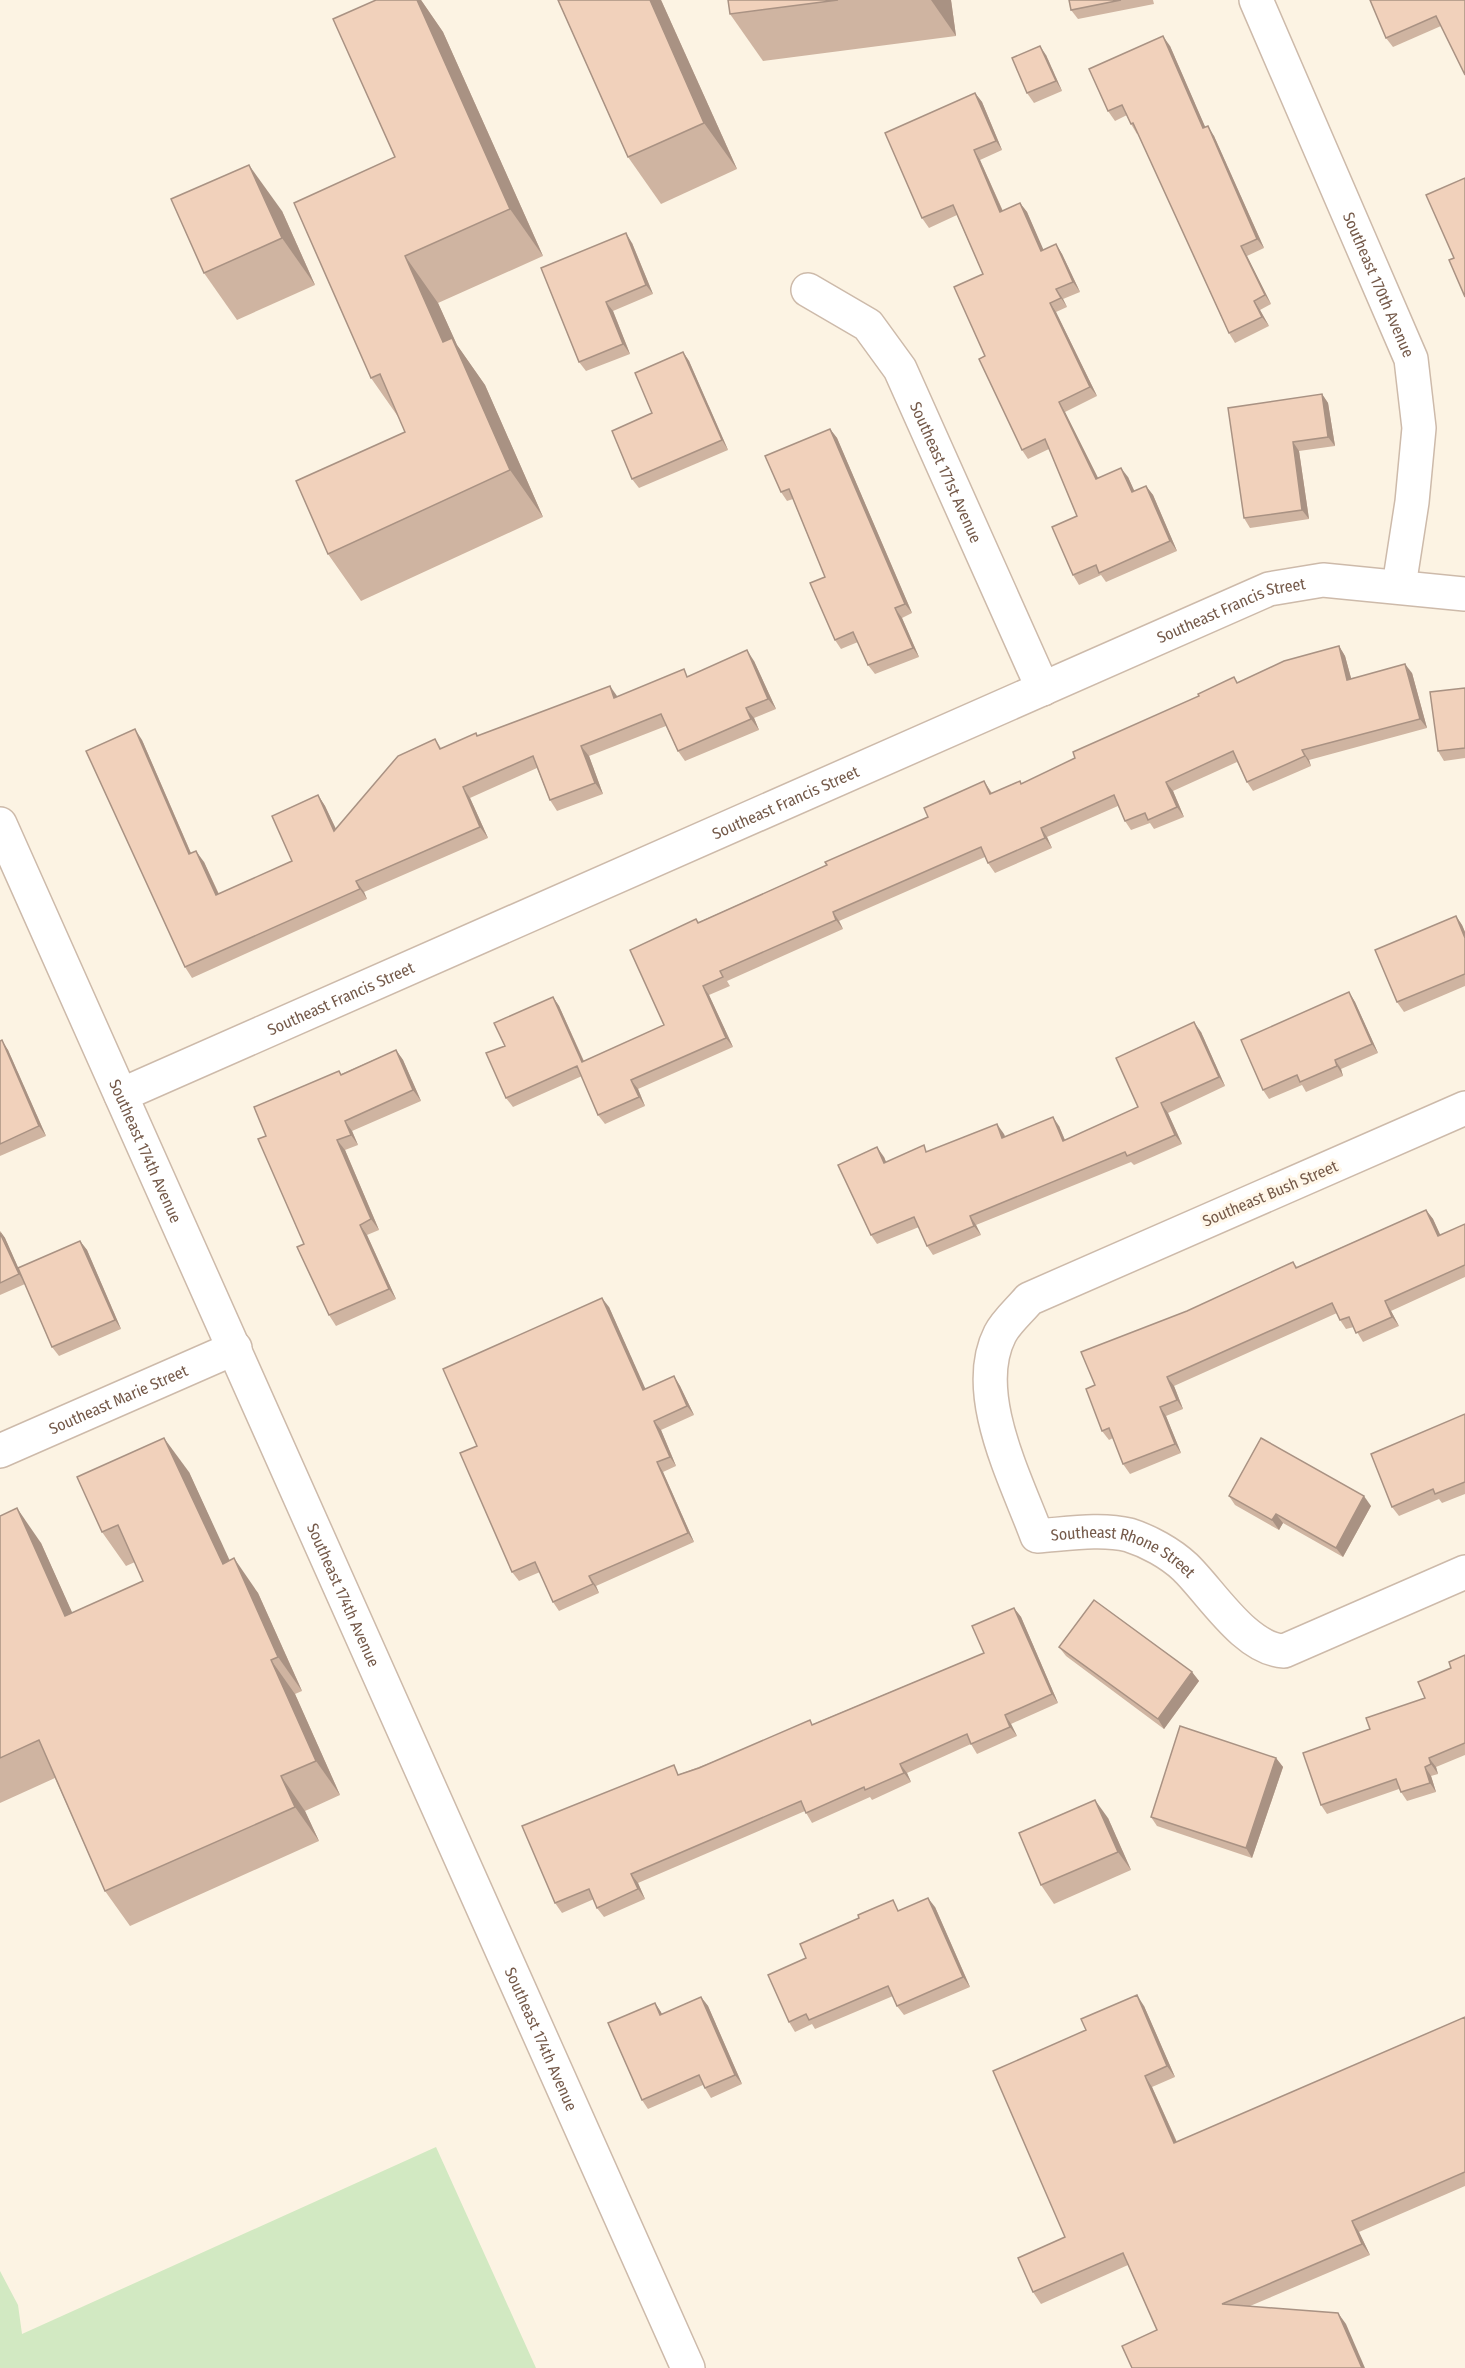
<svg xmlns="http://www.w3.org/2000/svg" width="1465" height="2368" font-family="'Fira Sans Condensed',sans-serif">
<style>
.green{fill:#d2e9c2}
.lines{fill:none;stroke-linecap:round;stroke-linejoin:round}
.minor-casing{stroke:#cdbaaa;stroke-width:36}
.minor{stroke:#fff;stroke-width:33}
.wall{fill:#cfb4a1}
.shaded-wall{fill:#a99283}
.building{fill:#f1d1bb;stroke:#a99283;stroke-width:1.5}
.labels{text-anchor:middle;stroke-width:6;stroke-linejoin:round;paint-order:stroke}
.street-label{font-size:16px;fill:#745949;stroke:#fff7e9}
</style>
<rect width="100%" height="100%" fill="#fcf3e3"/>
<path class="green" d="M436 2147 536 2368H0V2271L18 2305 22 2334Z"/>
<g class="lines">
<g class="minor-casing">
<g id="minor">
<path id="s1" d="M1256 0 1411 359 1419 428 1412 502 1399 586"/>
<path id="s2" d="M808 290 868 325 900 369 1043 689"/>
<path id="s3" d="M0 824 688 2368"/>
<path id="s4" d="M121 1095 1269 589 1323 580 1465 594"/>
<path id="s5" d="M1465 1108 1029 1299C1020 1310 1006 1322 1000 1334 970 1393 1016 1479 1037 1536 1066 1534 1101 1528 1129 1535 1148 1541 1170 1553 1185 1567 1211 1592 1245 1649 1284 1651L1465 1572"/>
<path id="s6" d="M0 1451 235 1348"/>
</g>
</g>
<use href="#minor" class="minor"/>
</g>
<g class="wall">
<path d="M376 0H421L443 32 543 256 438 303 457 345 485 385 543 517 361 601 328 554 405 432 399 418 371 378 395 157Z"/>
<path d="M558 0H661L737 169 661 204 628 157Z"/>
<path d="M728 0H951L956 36 763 61 730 14Z"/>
<path d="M1069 0H1153L1154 4 1078 19 1071 10Z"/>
<path d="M1465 0 1441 26 1393 47 1386 38Z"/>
<path d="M1170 46 1205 127 1214 136 1264 248 1247 256 1271 304 1260 310 1269 326 1235 343 1229 333 1138 133 1137 134 1131 124 1127 115 1115 121 1108 111Z"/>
<path d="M1046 55 1062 91 1034 103 1027 93Z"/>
<path d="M975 93 982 102 1002 150 980 160 1003 211 1020 203 1027 212 1043 250 1056 244 1062 254 1080 292 1063 299 1067 307 1056 312 1097 396 1065 412 1098 478 1128 477 1134 491 1146 486 1153 495 1177 551 1106 582 1101 575 1079 585 1073 575 1077 516 1049 449 1028 459 1022 450 985 356 983 274 957 215 929 228 922 218Z"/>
<path d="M282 211 315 285 237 320 204 273Z"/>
<path d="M632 243 653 294 613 311 630 354 586 371 579 362Z"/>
<path d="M683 352 689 361 728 450 639 488 632 479 652 413Z"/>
<path d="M1322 394 1328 403 1335 446 1299 451 1309 519 1250 528 1244 518Z"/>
<path d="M830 429 837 438 912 613 902 618 919 657 875 674 868 665 858 642 841 649 835 640 825 577 793 499 787 501 781 492Z"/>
<path d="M1339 646 1345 656 1351 678 1412 673 1427 728 1309 760 1311 766 1253 791 1247 782 1237 762 1173 791 1184 817 1154 829 1150 823 1131 830 1125 821 1118 806 1047 837 1052 848 995 873 988 863 985 857 839 921 843 929 727 981 730 986 709 995 733 1047 638 1089 645 1106 605 1124 598 1115 582 1076 513 1107 506 1098 505 1046 553 997 559 1006 584 1061 664 1025 696 919 699 922 827 865 928 817 984 781 992 793 1020 781 1022 784 1075 758 1199 696 1234 677 1238 683Z"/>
<path d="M754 661 776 709 754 718 759 730 685 761 678 751 666 726 589 756 603 794 557 811 550 800 537 768 470 798 488 838 364 892 367 899 192 978 185 967 142 740 191 853 204 862 219 894 292 861 318 795 325 806 336 829 435 739 441 748 478 736 689 676Z"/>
<path d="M1465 688V758L1444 761 1438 751Z"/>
<path d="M1456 916 1462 925 1465 932V986L1404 1012 1397 1002Z"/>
<path d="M1349 992 1355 1002 1378 1053 1341 1069 1343 1076 1306 1092 1302 1085 1269 1099 1263 1090Z"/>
<path d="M1201 1032 1225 1086 1168 1113 1182 1144 1134 1165 1131 1162 976 1225 981 1235 933 1255 927 1246 919 1227 877 1244 871 1235 884 1157 886 1162 1004 1134 1005 1137 1059 1126 1065 1140 1138 1107Z"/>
<path d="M0 1041 8 1050 46 1136 0 1156Z"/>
<path d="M396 1050 403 1060 421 1101 352 1131 358 1145 345 1150 379 1230 367 1235 396 1299 336 1326 329 1315 304 1244 339 1071 341 1074Z"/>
<path d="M1426 1210 1433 1219 1440 1235 1465 1224V1277L1391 1311 1399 1326 1363 1342 1354 1327 1346 1329 1340 1320 1337 1313 1174 1386 1183 1409 1166 1416 1181 1453 1130 1474 1123 1464 1113 1438 1109 1440 1102 1431 1095 1385 1187 1311 1293 1262 1297 1267Z"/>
<path d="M0 1231 5 1238 20 1272 80 1241 87 1250 121 1329 59 1356 52 1347 25 1284 0 1295Z"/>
<path d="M609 1307 645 1389 674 1376 680 1386 694 1415 661 1430 676 1466 663 1472 694 1542 596 1586 599 1593 559 1611 553 1602 540 1572 519 1581 512 1572 477 1446Z"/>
<path d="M1465 1414V1494L1442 1503 1439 1499 1399 1516 1392 1507Z"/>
<path d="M189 1472 229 1561 258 1593 302 1691 295 1694 340 1795 305 1811 319 1841 130 1926 105 1891 55 1778 0 1803V1516L41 1543 72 1613 143 1581 135 1562 126 1566 102 1532Z"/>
<path d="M1229 1496 1371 1506 1343 1557 1283 1523 1279 1530 1235 1505Z"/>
<path d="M1014 1608 1021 1617 1058 1703 1011 1724 1017 1736 977 1754 971 1744 907 1773 911 1782 872 1800 870 1797 812 1823 805 1811 638 1883 645 1899 604 1917 597 1908 594 1899 562 1913 555 1903 680 1774 813 1724 984 1653Z"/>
<path d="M1059 1647 1192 1672 1199 1681 1164 1729 1066 1656Z"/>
<path d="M1465 1655V1755L1436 1767 1438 1774 1431 1776 1436 1792 1407 1801 1399 1789 1327 1814 1321 1805 1370 1729 1425 1698 1451 1668Z"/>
<path d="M1276 1758 1283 1767 1252 1858 1157 1826 1151 1817Z"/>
<path d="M1108 1818 1131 1870 1054 1904 1041 1885Z"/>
<path d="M935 1907 970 1987 904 2015 897 2006 893 1996 815 2029 812 2024 795 2032 789 2022 806 1958 900 1910Z"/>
<path d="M701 1997 708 2006 742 2084 711 2098 703 2085 648 2109 642 2100 655 2003 662 2014Z"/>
<path d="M1144 2006 1175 2077 1152 2087 1177 2142 1465 2017V2186L1359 2232 1370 2255 1250 2306 1346 2324 1157 2330 1128 2265 1041 2304 1033 2292 1065 2237Z"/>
</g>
<g class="shaded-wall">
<path d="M417 0H421L443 32 543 256 510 209Z"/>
<path d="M650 0H661L737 169 704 123Z"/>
<path d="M931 0H951L956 36Z"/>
<path d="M1163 36 1170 46 1210 138 1203 128Z"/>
<path d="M1040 46 1046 55 1062 91 1056 81Z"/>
<path d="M975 93 982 102 1002 150 996 141Z"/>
<path d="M1208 126 1214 136 1264 248 1257 239Z"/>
<path d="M974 150 980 160 1007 221 1000 212Z"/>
<path d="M249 165 282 211 315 285 282 238Z"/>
<path d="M1020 203 1027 212 1048 260 1041 251Z"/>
<path d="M626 233 632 243 653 294 646 285Z"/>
<path d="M1056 244 1062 254 1080 292 1073 282Z"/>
<path d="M1241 246 1247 256 1271 304 1265 295Z"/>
<path d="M405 256 438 303 457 345 485 385 543 517 510 470 443 342Z"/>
<path d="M1056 289 1063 299 1067 307 1061 298Z"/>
<path d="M1254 301 1260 310 1269 326 1262 317Z"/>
<path d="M606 302 613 311 630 354 623 344Z"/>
<path d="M1050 303 1056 312 1097 396 1090 387Z"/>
<path d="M683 352 689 361 728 450 722 440Z"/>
<path d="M1322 394 1328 403 1335 446 1328 437Z"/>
<path d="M1059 402 1065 412 1103 488 1096 479Z"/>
<path d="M830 429 837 438 912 613 905 604Z"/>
<path d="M1293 442 1299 451 1309 519 1302 510Z"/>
<path d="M1121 468 1128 477 1139 501 1132 492Z"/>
<path d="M1146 486 1153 495 1177 551 1170 541Z"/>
<path d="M895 608 902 618 919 657 913 648Z"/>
<path d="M1339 646 1345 656 1354 689 1347 680Z"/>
<path d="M747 650 754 661 776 709 768 699Z"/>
<path d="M1405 664 1412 673 1427 728 1420 719Z"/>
<path d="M610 686 617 696 622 709 614 698Z"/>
<path d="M746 708 754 718 759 730 751 719Z"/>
<path d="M135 729 142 740 196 865 189 854Z"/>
<path d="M581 746 589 756 603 794 595 783Z"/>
<path d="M1302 750 1309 760 1311 766 1305 756Z"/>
<path d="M984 781 990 791 996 804 990 794Z"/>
<path d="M1166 782 1173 791 1184 817 1177 807Z"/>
<path d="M463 787 470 798 488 838 480 827Z"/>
<path d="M318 795 325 806 342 842 334 831Z"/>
<path d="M1041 828 1047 837 1052 848 1045 838Z"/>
<path d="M196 851 204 862 224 906 216 895Z"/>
<path d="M356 881 364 892 367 899 360 889Z"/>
<path d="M833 912 839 921 843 929 836 920Z"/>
<path d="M1456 916 1462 925 1465 932V938Z"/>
<path d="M703 986 709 995 733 1047 726 1038Z"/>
<path d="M1349 992 1355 1002 1378 1053 1372 1044Z"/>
<path d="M553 997 559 1006 588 1071 582 1062Z"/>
<path d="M1194 1022 1201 1032 1225 1086 1219 1077Z"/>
<path d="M2 1040 8 1050 46 1136 39 1126Z"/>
<path d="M396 1050 403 1060 421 1101 413 1090Z"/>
<path d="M1335 1060 1341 1069 1343 1076 1337 1066Z"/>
<path d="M631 1080 638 1089 645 1106 639 1097Z"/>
<path d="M1161 1103 1168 1113 1182 1144 1175 1135Z"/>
<path d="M1053 1117 1059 1126 1069 1150 1063 1141Z"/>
<path d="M345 1121 352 1131 358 1145 351 1135Z"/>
<path d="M997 1124 1004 1134 1009 1147 1002 1138Z"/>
<path d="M337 1140 345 1150 379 1230 371 1219Z"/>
<path d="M877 1147 884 1157 890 1172 884 1163Z"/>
<path d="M1426 1210 1433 1219 1445 1245 1438 1236Z"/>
<path d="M970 1216 976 1225 981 1235 974 1226Z"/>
<path d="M360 1225 367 1235 396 1299 389 1289Z"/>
<path d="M0 1231 5 1238 25 1283 19 1274Z"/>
<path d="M80 1241 87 1250 121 1329 115 1320Z"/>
<path d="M602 1298 609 1307 650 1399 643 1390Z"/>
<path d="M1385 1301 1391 1311 1399 1326 1392 1317Z"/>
<path d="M674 1376 680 1386 694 1415 687 1406Z"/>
<path d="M1167 1377 1174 1386 1183 1409 1177 1400Z"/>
<path d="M1160 1407 1166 1416 1181 1453 1175 1444Z"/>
<path d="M654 1421 661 1430 676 1466 670 1457Z"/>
<path d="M164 1438 189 1472 247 1598 223 1564Z"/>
<path d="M657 1462 663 1472 694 1542 688 1533Z"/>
<path d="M1364 1496 1371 1506 1343 1557 1336 1548Z"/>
<path d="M17 1508 41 1543 89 1650 65 1616Z"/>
<path d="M1276 1514 1283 1523 1279 1530 1272 1520Z"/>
<path d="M234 1558 258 1593 302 1691 278 1657Z"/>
<path d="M589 1576 596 1586 599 1593 593 1584Z"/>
<path d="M1014 1608 1021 1617 1058 1703 1052 1694Z"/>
<path d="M271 1660 295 1694 340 1795 316 1761Z"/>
<path d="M1192 1672 1199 1681 1164 1729 1158 1719Z"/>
<path d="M1005 1715 1011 1724 1017 1736 1010 1727Z"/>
<path d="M1276 1758 1283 1767 1252 1858 1246 1848Z"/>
<path d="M1429 1758 1436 1767 1438 1774 1431 1764Z"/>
<path d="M900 1764 907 1773 911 1782 904 1773Z"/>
<path d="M1425 1767 1431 1776 1436 1792 1430 1783Z"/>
<path d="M281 1776 305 1811 319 1841 295 1807Z"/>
<path d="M1095 1800 1108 1818 1131 1870 1118 1852Z"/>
<path d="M631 1874 638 1883 645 1899 638 1889Z"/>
<path d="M928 1898 935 1907 970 1987 963 1977Z"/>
<path d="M1137 1995 1144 2006 1175 2077 1167 2066Z"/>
<path d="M701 1997 708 2006 742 2084 735 2075Z"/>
<path d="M655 2003 661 2012 666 2025 660 2015Z"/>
<path d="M1145 2076 1152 2087 1182 2154 1174 2143Z"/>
<path d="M1352 2221 1359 2232 1370 2255 1362 2244Z"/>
<path d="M1338 2313 1346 2324 1365 2368H1362Z"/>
</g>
<g class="building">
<path d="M376 0H417L510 209 405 256 443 342 452 338 510 470 328 554 296 481 405 432 380 374 371 378 294 203 395 157 333 19Z"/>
<path d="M558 0H650L704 123 628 157Z"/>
<path d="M728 0H838L730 14Z"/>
<path d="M1069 0H1121L1071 10Z"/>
<path d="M1370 0H1465V75L1436 16 1386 38Z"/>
<path d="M1163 36 1203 128 1208 126 1257 239 1241 246 1265 295 1254 301 1262 317 1229 333 1133 123 1131 124 1122 105 1108 111 1089 69Z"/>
<path d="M1040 46 1056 81 1027 93 1012 58Z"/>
<path d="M975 93 996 141 974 150 1000 212 1020 203 1041 251 1056 244 1073 282 1056 289 1061 298 1050 303 1090 387 1059 402 1096 479 1121 468 1132 492 1146 486 1170 541 1099 573 1096 565 1073 575 1052 527 1077 516 1045 439 1022 450 979 359 985 356 954 287 983 274 953 205 922 218 885 133Z"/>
<path d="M249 165 282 238 204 273 171 199Z"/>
<path d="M1465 178V297L1449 260 1454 258 1426 195Z"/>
<path d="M626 233 646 285 606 302 623 344 579 362 541 268Z"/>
<path d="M683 352 722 440 632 479 612 431 652 413 635 373Z"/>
<path d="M1322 394 1328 437 1293 442 1302 510 1244 518 1228 408Z"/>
<path d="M830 429 905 604 895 608 913 648 868 665 853 632 835 640 810 583 825 577 789 489 781 492 765 456Z"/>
<path d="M1339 646 1347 680 1405 664 1420 719 1302 750 1305 756 1247 782 1233 751 1166 782 1177 807 1148 820 1145 813 1125 821 1114 795 1041 828 1045 838 988 863 981 847 833 912 836 920 720 971 723 977 703 986 726 1038 631 1080 639 1097 598 1115 577 1066 506 1098 486 1053 505 1046 494 1023 553 997 582 1062 664 1025 630 950 696 919 698 923 827 865 825 862 928 817 924 808 984 781 990 794 1020 781 1021 784 1075 758 1073 752 1199 696 1198 694 1234 677 1237 683 1284 661Z"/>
<path d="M747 650 768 699 746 708 751 719 678 751 661 714 581 746 595 783 550 800 533 756 463 787 480 827 356 881 360 889 185 967 86 751 135 729 189 854 196 851 216 895 292 861 272 816 318 795 334 831 398 756 435 739 440 749 476 733 477 736 610 686 614 698 684 669 687 677Z"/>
<path d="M1465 688V748L1438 751 1430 692Z"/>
<path d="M1456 916 1465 938V974L1397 1002 1375 950Z"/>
<path d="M1349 992 1372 1044 1335 1060 1337 1066 1300 1082 1297 1075 1263 1090 1241 1040Z"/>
<path d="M1194 1022 1219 1077 1161 1103 1175 1135 1127 1156 1125 1152 970 1216 974 1226 927 1246 914 1217 871 1235 838 1165 877 1147 884 1163 924 1145 926 1152 997 1124 1002 1138 1053 1117 1063 1141 1138 1107 1116 1058Z"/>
<path d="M2 1040 39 1126 0 1144V1041Z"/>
<path d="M396 1050 413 1090 345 1121 351 1135 337 1140 371 1219 360 1225 389 1289 329 1315 297 1247 304 1244 258 1139 266 1136 254 1107 339 1071 341 1075Z"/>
<path d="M1426 1210 1438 1236 1465 1224V1265L1385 1301 1392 1317 1356 1333 1349 1317 1340 1320 1332 1303 1167 1377 1177 1400 1160 1407 1175 1444 1123 1464 1109 1428 1102 1431 1086 1389 1095 1385 1081 1352 1187 1311 1293 1262 1296 1268Z"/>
<path d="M0 1233 19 1274 0 1283Z"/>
<path d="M80 1241 115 1320 52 1347 18 1268Z"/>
<path d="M602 1298 643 1390 674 1376 687 1406 654 1421 670 1457 657 1462 688 1533 589 1576 593 1584 553 1602 535 1562 512 1572 460 1453 477 1446 443 1369Z"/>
<path d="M1465 1414V1482L1435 1494 1433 1489 1392 1507 1371 1454Z"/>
<path d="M164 1438 223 1564 234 1558 278 1657 271 1660 316 1761 281 1776 295 1807 105 1891 39 1740 0 1758V1516L17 1508 65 1616 143 1581 118 1525 102 1532 77 1477Z"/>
<path d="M1261 1438 1364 1496 1336 1548 1276 1514 1272 1520 1229 1496Z"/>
<path d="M1094 1600 1192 1672 1158 1719 1059 1647Z"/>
<path d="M1014 1608 1052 1694 1005 1715 1010 1727 971 1744 967 1734 900 1764 904 1773 865 1790 864 1787 806 1813 801 1801 631 1874 638 1889 597 1908 589 1889 555 1903 522 1826 674 1765 678 1775 699 1768 810 1720 812 1725 984 1653 972 1626Z"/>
<path d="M1465 1655V1743L1429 1758 1431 1764 1425 1767 1430 1783 1401 1792 1396 1779 1321 1805 1303 1753 1370 1729 1366 1718 1425 1698 1418 1682 1451 1668 1449 1662Z"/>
<path d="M1180 1726 1276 1758 1246 1848 1151 1817Z"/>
<path d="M1095 1800 1118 1852 1041 1885 1019 1833Z"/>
<path d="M928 1898 963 1977 897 2006 888 1986 809 2020 806 2014 789 2022 768 1975 806 1958 800 1944 859 1918 858 1915 893 1900 898 1911Z"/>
<path d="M1137 1995 1167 2066 1145 2076 1174 2143 1465 2017V2172L1352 2221 1362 2244 1222 2304 1338 2313 1362 2368H1132L1122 2346 1157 2330 1123 2253 1033 2292 1018 2258 1065 2237 993 2071 1086 2030 1081 2019Z"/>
<path d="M701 1997 735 2075 705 2088 699 2075 642 2100 608 2023 655 2003 660 2015Z"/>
</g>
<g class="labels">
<g class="street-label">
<text dy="6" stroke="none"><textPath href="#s1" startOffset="310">Southeast 170th Avenue</textPath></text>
<text dy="6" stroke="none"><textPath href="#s2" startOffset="237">Southeast 171st Avenue</textPath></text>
<text dy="6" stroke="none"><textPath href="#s4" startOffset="1212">Southeast Francis Street</textPath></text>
<text dy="6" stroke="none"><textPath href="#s4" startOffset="726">Southeast Francis Street</textPath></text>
<text dy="6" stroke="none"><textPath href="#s4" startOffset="240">Southeast Francis Street</textPath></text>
<text dy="6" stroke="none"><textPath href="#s3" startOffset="358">Southeast 174th Avenue</textPath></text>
<text transform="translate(1270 1193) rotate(-23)" y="6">Southeast Bush Street</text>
<text dy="6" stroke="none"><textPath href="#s6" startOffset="129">Southeast Marie Street</textPath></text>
<text dy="6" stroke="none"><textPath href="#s5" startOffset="824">Southeast Rhone Street</textPath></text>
<text dy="6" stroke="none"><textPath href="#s3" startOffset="844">Southeast 174th Avenue</textPath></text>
<text dy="6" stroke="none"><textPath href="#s3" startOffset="1330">Southeast 174th Avenue</textPath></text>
</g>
</g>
</svg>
